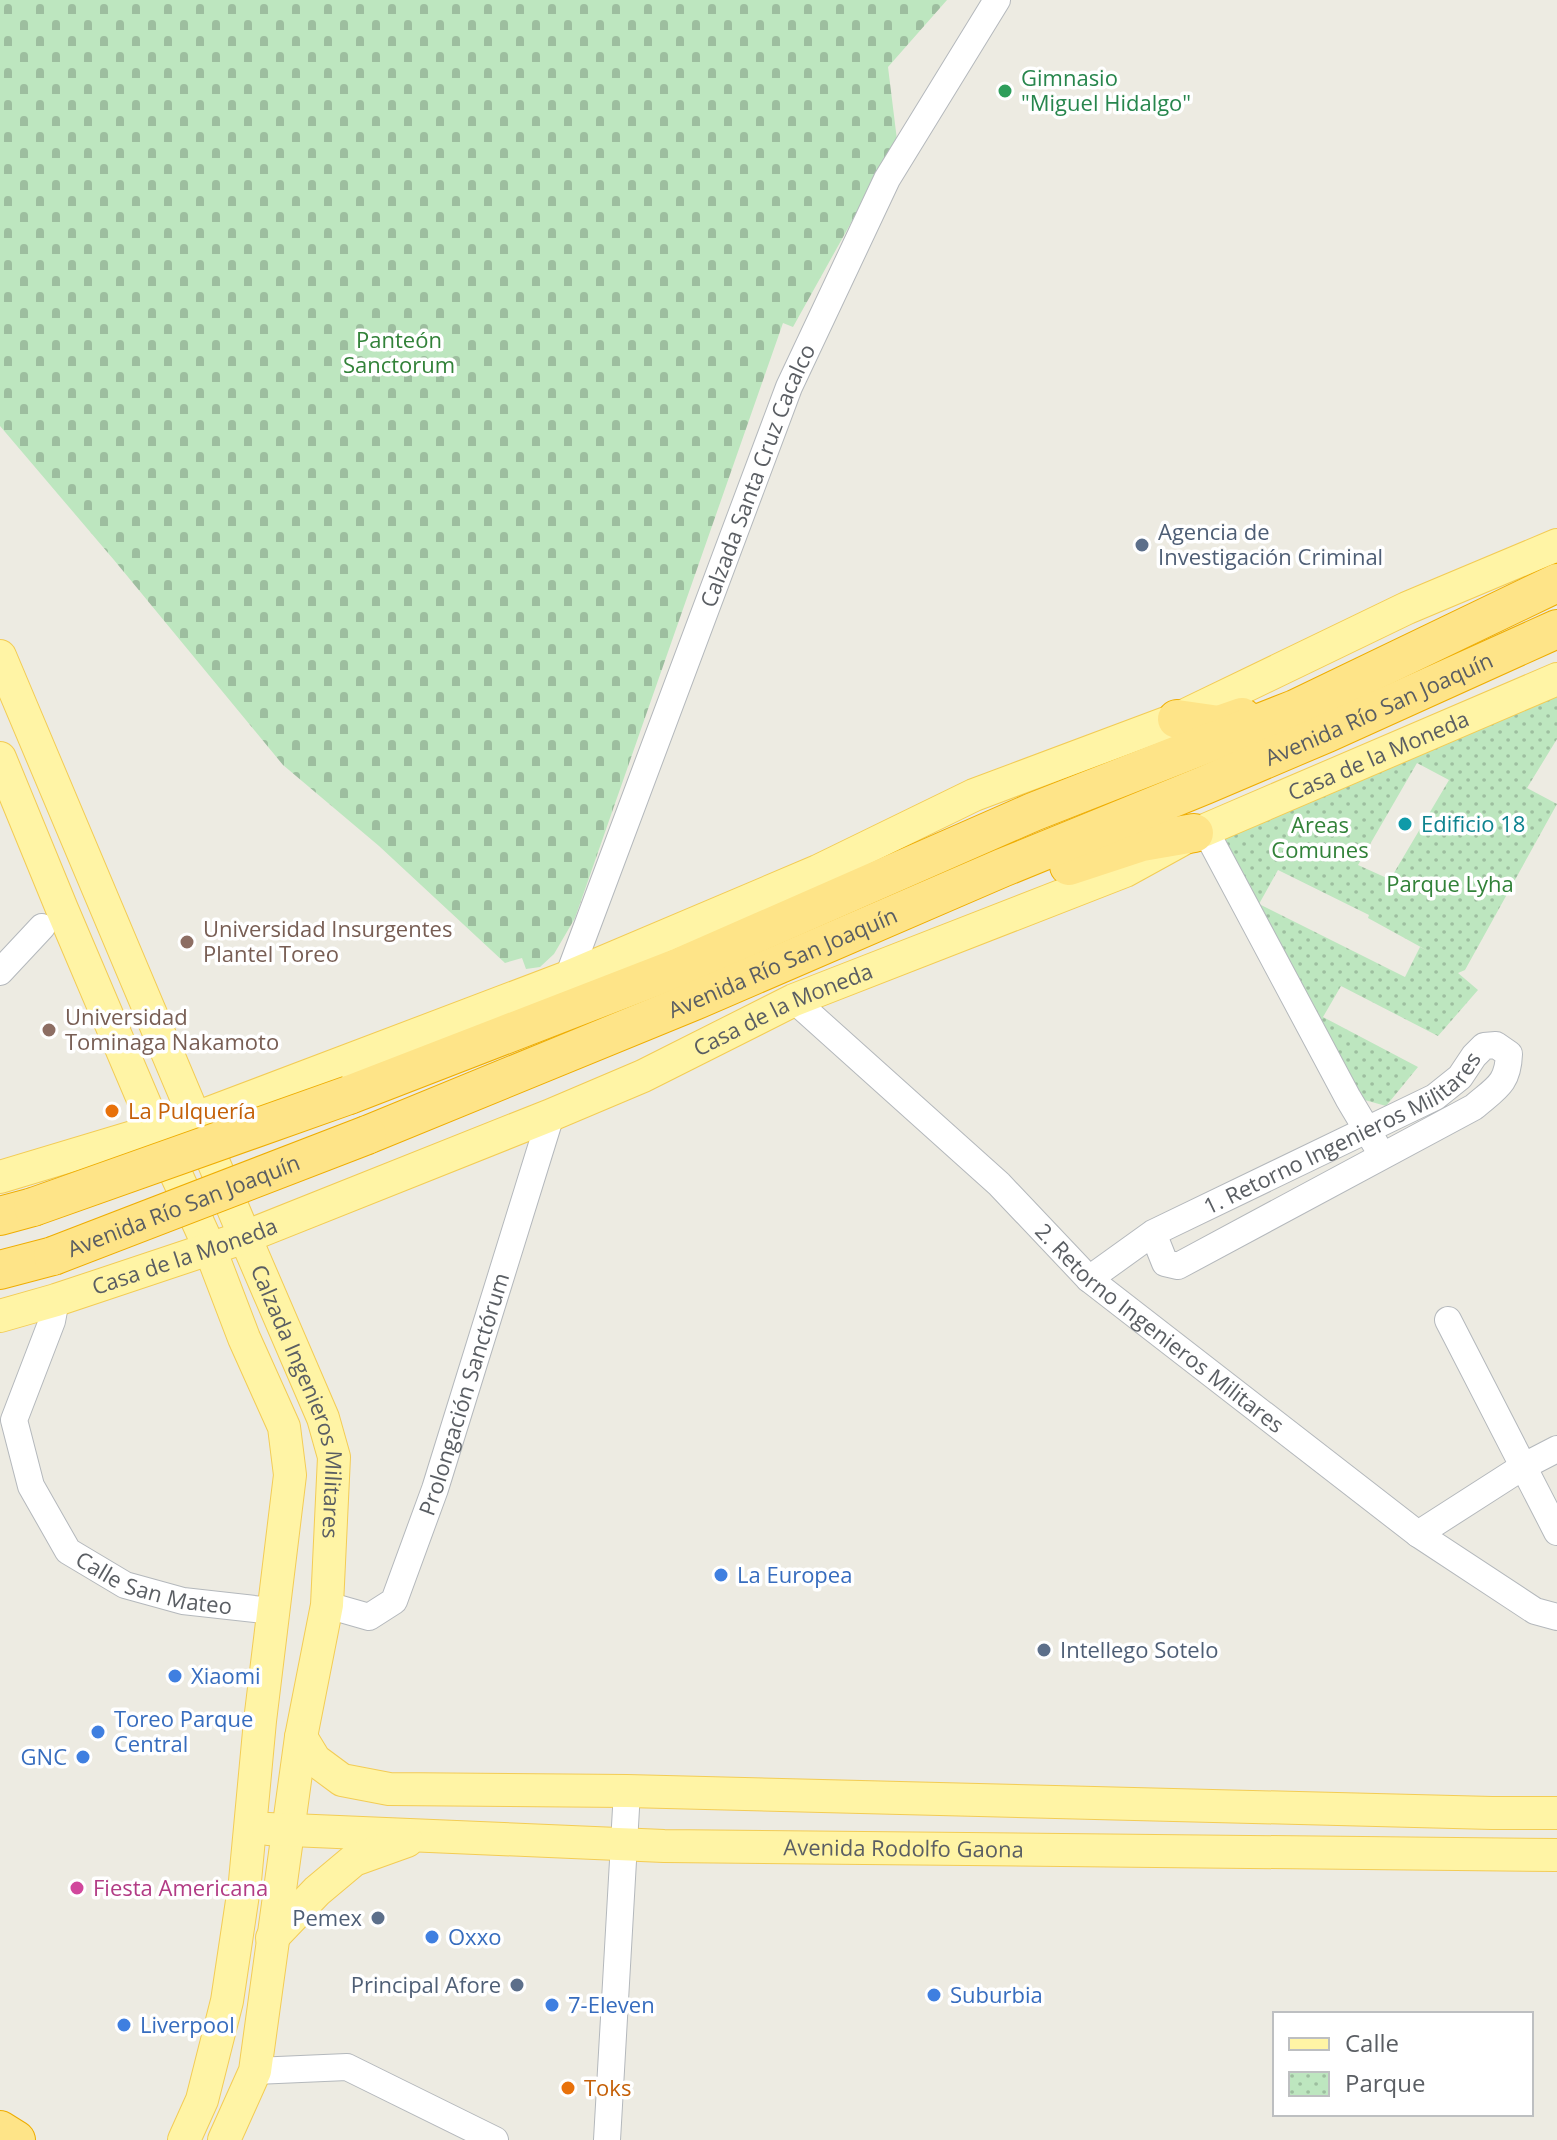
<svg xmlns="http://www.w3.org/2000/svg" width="1557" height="2140" font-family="'Open Sans',sans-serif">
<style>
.cemetery{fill:url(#cemetery-stones)}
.park{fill:url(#park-dots);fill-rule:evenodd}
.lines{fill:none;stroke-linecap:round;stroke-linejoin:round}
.minor-casing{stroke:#b4b8bc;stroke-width:28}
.major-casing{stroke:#f3cc55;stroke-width:34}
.highway-casing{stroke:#efad00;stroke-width:40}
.minor{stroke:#fff;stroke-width:26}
.major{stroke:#fff4a5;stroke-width:32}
.highway{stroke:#fee488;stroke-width:38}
.highway-bridge-casing{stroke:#efad00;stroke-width:40;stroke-linecap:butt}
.highway-bridge{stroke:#fee488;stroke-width:38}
.leisure-dot{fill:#2e9e5b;stroke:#fff;stroke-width:3}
.service-dot{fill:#5c6f8a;stroke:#fff;stroke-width:3}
.culture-dot{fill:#0f9aa8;stroke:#fff;stroke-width:3}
.education-dot{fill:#8d6e63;stroke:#fff;stroke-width:3}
.food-dot{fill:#e8710a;stroke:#fff;stroke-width:3}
.shop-dot{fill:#3f7fe0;stroke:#fff;stroke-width:3}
.hotel-dot{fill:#d1479c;stroke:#fff;stroke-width:3}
.labels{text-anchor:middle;stroke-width:7;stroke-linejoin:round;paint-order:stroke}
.leisure-label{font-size:22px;fill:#27864d;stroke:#fff;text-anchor:start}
.park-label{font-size:22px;fill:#328239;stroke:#fff}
.street-label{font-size:22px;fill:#5a5e63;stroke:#fff}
.service-label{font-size:22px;fill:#4e5e75;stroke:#fff;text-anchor:start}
.culture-label{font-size:22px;fill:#0d838f;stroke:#fff;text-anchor:start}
.education-label{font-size:22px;fill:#785e54;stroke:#fff;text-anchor:start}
.food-label{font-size:22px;fill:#c56008;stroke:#fff;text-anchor:start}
.shop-label{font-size:22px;fill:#366cbe;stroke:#fff;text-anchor:start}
.hotel-label{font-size:22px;fill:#b23c85;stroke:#fff;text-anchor:start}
</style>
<defs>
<pattern id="cemetery-stones" width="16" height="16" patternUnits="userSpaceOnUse" patternTransform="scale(2)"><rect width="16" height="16" fill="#bde6bf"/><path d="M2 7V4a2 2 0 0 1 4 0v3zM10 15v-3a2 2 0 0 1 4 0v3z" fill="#9dbe9f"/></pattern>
<pattern id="park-dots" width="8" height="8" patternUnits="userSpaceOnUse" patternTransform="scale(2)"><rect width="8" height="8" fill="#bde6bf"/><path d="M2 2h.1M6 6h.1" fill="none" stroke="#9dbe9f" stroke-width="1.8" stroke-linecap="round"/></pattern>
</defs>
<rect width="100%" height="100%" fill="#edebe2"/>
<path class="cemetery" d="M0 0H947L888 67 897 140 793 327 783 323 575 918 554 954 540 967 526 969 522 958 505 963 379 846 283 765 114 560 0 426Z"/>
<path class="park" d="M1557 686V739L1527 788 1557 804 1465 970 1458 973 1478 990 1438 1036 1341 986 1323 1017 1418 1067 1386 1106 1354 1097 1220 829ZM1417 763 1449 780 1388 883 1389 879 1358 865ZM1278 870 1369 915 1368 918 1428 951 1420 947 1405 977 1259 904Z"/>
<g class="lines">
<g class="minor-casing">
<g id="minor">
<path d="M1205 830 1348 1098 1376 1145"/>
<path d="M0 972 42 927"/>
<path id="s1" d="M568 977 789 387 887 179 997 0"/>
<path id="s2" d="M794 1000 999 1184 1089 1279 1418 1534 1535 1611 1557 1617"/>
<path id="s3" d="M1089 1279 1153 1233 1435 1097 1460 1077 1474 1056 1484 1046 1496 1045 1509 1054C1508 1084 1496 1088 1474 1107L1178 1266 1165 1263 1153 1233"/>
<path id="s4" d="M56 1300 52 1321 14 1420 31 1486 68 1551 125 1585 183 1601 272 1611"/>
<path d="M1448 1320 1557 1532"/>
<path d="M1418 1534 1524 1466 1557 1449"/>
<path id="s5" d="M327 1605 369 1617 394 1601 435 1489 551 1115"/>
<path d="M255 2071 347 2067 495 2140"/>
<path d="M607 2140 627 1791"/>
</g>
</g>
<g class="major-casing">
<g id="major">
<path id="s6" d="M0 656 245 1237 323 1418 334 1457 327 1605 301 1737 255 2071 224 2140"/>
<path d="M0 758 62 909 156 1130 210 1249 244 1338 284 1427 290 1475 260 1721 245 1881 227 2001 202 2100 184 2140"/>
<path d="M0 1177 196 1118 568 977 818 871 974 795 1177 719 1407 608 1557 545"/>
<path id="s7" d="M0 1316 56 1300 245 1237 551 1115 643 1076 794 1000 1125 871 1194 833 1205 830 1557 679"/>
<path d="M301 1737 315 1760 342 1780 389 1789 627 1791 1492 1813H1557"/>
<path id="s8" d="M268 1829 664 1846 1557 1855"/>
<path d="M272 1938 317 1891 354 1860 407 1841"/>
</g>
</g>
<g class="highway-casing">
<g id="highway">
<path d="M1177 719 1219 725 1242 717"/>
<path d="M1069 866 1142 842 1194 833"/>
<path d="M349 1095 680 967 1033 812 1295 709 1557 583"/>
<path id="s9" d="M367 1135 694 1001 1002 868 1205 785 1327 733 1557 629"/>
<path d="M0 1216 33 1207"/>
<path d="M0 1270 53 1256"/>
<path d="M0 2130 16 2140"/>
</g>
</g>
<use href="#minor" class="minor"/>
<use href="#major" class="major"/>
<use href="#highway" class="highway"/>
<g class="highway-bridge-casing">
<g id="highway-bridge">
<path d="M33 1207 349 1095"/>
<path id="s10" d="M53 1256 367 1135"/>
</g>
</g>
<use href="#highway-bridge" class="highway-bridge"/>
</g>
<circle class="leisure-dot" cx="1005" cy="91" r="8"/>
<g class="service-dot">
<circle cx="1142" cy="545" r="8"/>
<circle cx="1044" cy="1650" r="8"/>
<circle cx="378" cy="1918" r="8"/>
<circle cx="517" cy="1985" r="8"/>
</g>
<circle class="culture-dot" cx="1405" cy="824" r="8"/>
<g class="education-dot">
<circle cx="187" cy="942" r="8"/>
<circle cx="49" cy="1030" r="8"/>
</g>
<g class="food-dot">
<circle cx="112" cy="1111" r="8"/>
<circle cx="568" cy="2088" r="8"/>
</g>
<g class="shop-dot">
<circle cx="721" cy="1575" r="8"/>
<circle cx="175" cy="1676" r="8"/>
<circle cx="98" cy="1732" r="8"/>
<circle cx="83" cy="1757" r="8"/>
<circle cx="432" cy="1937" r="8"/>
<circle cx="934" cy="1995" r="8"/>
<circle cx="552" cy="2005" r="8"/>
<circle cx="124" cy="2025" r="8"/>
</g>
<circle class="hotel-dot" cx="77" cy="1888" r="8"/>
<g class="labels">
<g class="leisure-label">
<text x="1021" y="86">Gimnasio<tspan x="1021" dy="25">"Miguel Hidalgo"</tspan></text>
</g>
<g class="park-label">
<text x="399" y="348">Panteón<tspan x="399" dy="25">Sanctorum</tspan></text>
<text x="1320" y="833">Areas<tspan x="1320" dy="25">Comunes</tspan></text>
<text x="1450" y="892">Parque Lyha</text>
</g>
<g class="street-label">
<text dy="8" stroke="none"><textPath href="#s1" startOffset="536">Calzada Santa Cruz Cacalco</textPath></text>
<text dy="8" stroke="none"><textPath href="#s9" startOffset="1098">Avenida Río San Joaquín</textPath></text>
<text dy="8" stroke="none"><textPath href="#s7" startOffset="1490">Casa de la Moneda</textPath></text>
<text dy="8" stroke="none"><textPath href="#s9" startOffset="450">Avenida Río San Joaquín</textPath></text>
<text dy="8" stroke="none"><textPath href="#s7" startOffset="842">Casa de la Moneda</textPath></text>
<text dy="8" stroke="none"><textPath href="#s3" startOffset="294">1. Retorno Ingenieros Militares</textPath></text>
<text dy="8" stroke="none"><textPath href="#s10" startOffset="140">Avenida Río San Joaquín</textPath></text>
<text dy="8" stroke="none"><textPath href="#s7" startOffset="194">Casa de la Moneda</textPath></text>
<text dy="8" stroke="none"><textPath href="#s2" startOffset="492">2. Retorno Ingenieros Militares</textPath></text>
<text dy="8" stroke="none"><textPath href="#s5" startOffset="292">Prolongación Sanctórum</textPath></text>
<text dy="8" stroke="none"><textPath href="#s6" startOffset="806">Calzada Ingenieros Militares</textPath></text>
<text dy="8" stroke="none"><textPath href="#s4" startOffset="364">Calle San Mateo</textPath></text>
<text dy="8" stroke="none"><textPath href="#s8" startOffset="636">Avenida Rodolfo Gaona</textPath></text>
</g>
<g class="service-label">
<text x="1158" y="540">Agencia de<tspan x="1158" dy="25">Investigación Criminal</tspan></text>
<text x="1060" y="1658">Intellego Sotelo</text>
<text x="362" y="1926" text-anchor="end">Pemex</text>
<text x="501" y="1993" text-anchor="end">Principal Afore</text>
</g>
<g class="culture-label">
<text x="1421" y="832">Edificio 18</text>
</g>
<g class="education-label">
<text x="203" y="937">Universidad Insurgentes<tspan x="203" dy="25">Plantel Toreo</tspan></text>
<text x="65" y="1025">Universidad<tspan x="65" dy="25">Tominaga Nakamoto</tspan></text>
</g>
<g class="food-label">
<text x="128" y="1119">La Pulquería</text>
<text x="584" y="2096">Toks</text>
</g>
<g class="shop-label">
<text x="737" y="1583">La Europea</text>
<text x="191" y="1684">Xiaomi</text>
<text x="114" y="1727">Toreo Parque<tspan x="114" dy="25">Central</tspan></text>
<text x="67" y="1765" text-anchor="end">GNC</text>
<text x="448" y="1945">Oxxo</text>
<text x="950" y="2003">Suburbia</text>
<text x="568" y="2013">7-Eleven</text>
<text x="140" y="2033">Liverpool</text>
</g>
<g class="hotel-label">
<text x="93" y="1896">Fiesta Americana</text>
</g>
</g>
<rect x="1273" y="2012" width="260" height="104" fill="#ffffff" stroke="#bdbfc1" stroke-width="2"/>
<rect x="1289" y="2038" width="40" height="12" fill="#fff4a5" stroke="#bdbfc1" stroke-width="2"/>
<text x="1345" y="2052" font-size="24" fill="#5a5e63">Calle</text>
<rect x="1289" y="2072" width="40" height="24" fill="url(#park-dots)" stroke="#bdbfc1" stroke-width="2"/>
<text x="1345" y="2092" font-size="24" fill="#5a5e63">Parque</text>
</svg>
